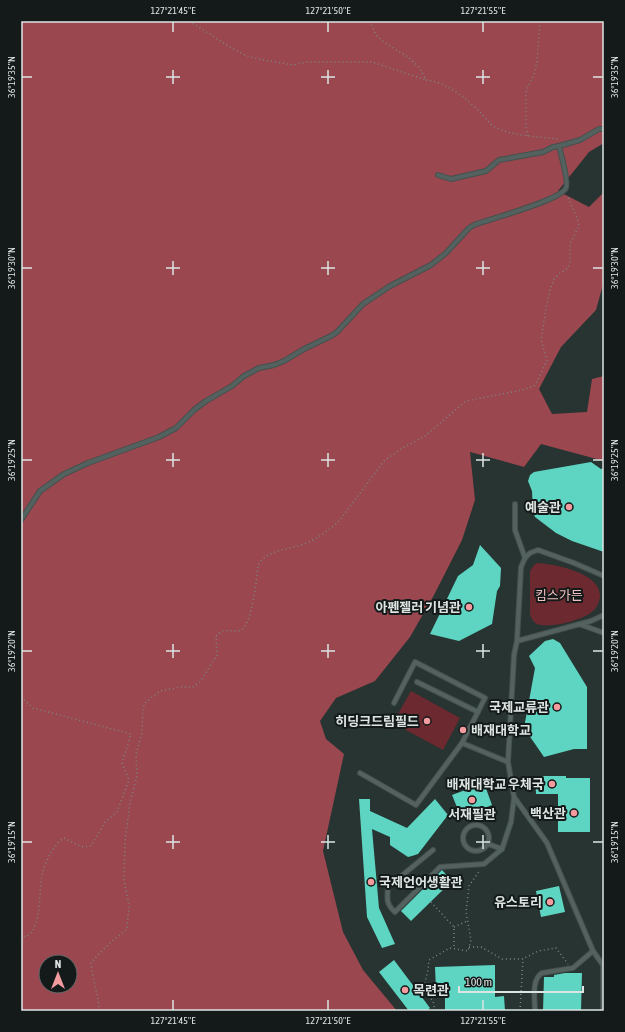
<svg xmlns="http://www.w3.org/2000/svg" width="625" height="1032" font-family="'Asap Condensed','Noto Sans KR',sans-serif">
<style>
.green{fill:#6c2930}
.forest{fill:#9b474f;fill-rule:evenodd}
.building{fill:#5dd5c2}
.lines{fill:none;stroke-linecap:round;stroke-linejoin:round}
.service-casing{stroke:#45504e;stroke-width:6}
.path{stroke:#7c8684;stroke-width:1.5;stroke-dasharray:1 3;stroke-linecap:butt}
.service{stroke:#54625f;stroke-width:4}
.ticks{fill:none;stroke:#dde5e3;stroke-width:1.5}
.poi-dot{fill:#f49b9f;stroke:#141a19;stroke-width:1.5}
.labels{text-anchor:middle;stroke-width:4;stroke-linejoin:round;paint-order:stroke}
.poi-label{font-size:13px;font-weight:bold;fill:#dde5e3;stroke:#141a19;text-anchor:end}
.park-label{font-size:13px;fill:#f0bfc0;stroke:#141a19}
.neatline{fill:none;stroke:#dde5e3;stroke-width:1.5}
.ticks-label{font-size:10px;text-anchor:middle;fill:#dde5e3}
</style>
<rect width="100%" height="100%" fill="#273431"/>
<g class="green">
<path d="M537 563C555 564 602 573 600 597 599 602 597 608 593 611 584 620 549 629 537 624 533 622 531 618 530 614V571L534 565Z"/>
<path d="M411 691 460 718 443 750 393 723Z"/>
</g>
<path class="forest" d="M21 21H604V143L589 152 558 191 589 207 604 192V281L596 310 561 347 539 389 552 414 587 412 592 379 604 376V461L541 444 524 467 470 452 475 500 462 540 434 595 410 637 375 681 336 698 320 721 326 739 344 754 323 851 343 932 363 970 397 1011H21ZM46 962H70V986H46Z"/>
<g class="building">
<path d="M591 462 601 469 604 468V552L572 541 556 533 535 517 533 512 532 491 528 481 530 475 534 472Z"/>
<path d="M480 545 501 568 500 586 497 591 492 624 459 641 430 634 458 576 473 565Z"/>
<path d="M553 639 560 643 587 687V749H574L544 757 524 728 535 668 529 656 545 641Z"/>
<path d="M535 776H566V778H590V832H558V794H536Z"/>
<path d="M484 783 492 805 461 817 452 795Z"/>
<path d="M359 799H370V811L407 828 435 799 448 815 418 854 412 856 408 857 390 845V837L372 829 379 908 395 944 382 948 367 917Z"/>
<path d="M442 870 452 881 411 921 401 911Z"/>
<path d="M559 886 565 912 541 917 536 891Z"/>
<path d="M394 960 430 1008 427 1011H409L379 972Z"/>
<path d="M495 965V997L504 996 505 1011H445V990H436L435 967Z"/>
<path d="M565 973H582L581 1011H543L544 977H554V975Z"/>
</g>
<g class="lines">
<g class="service-casing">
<g id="service">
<path d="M438 175 451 179 486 171 499 160 543 152 553 147 559 146 580 140 599 129H604"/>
<path d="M515 504V530L525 558"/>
<path d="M21 520 40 491 64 474 88 463 159 437 176 428 194 410 206 401 232 386 244 376 259 368 274 365 284 361 304 349 331 336 337 332 363 304 390 286 431 265 446 253 469 228 476 224C491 219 561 200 566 188 569 182 561 154 559 146"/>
<path d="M579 624 604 633"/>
<path d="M517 641 591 621 604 615"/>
<path d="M417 682 478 712"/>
<path d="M462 743 508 762"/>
<path d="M360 773 416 805 462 743 485 698 415 662 394 703"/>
<circle cx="476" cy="838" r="13"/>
<path d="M488 844 502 849"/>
<path d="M433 850 388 887C387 899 386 904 395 912L440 867 484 864 502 849 511 822 514 798"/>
<path d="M535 1011C535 999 531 980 542 973L573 968 593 951"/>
<path d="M603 1011V965L593 951 547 843 514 797 508 762 514 655 517 641 521 567 525 558 530 553 538 550 574 563 604 576"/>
</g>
</g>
<g class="path">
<path d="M185 21 194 24 230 47 247 56 259 59 293 65 307 62H372L426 80"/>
<path d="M370 21 376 35 384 42 408 57 419 67 426 80C446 82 466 98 480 112 485 117 489 124 495 127 510 136 541 137 559 139"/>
<path d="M528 136 526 127V92L534 74 537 62 540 21"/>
<path d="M21 697 33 708 131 734 122 763 129 780 117 812 105 822 91 846 82 847 64 838C55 843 46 860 43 871 38 886 43 927 27 936 25 937 23 936 21 937"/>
<path d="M431 902 454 927V949"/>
<path d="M454 927 467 921"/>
<path d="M469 947H481L502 959H523L538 951 556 948 568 964"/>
<path d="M99 1011C99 995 92 978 91 962L111 942 127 929 129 905 124 881 125 841 130 802 137 776 136 754 142 733 143 708 146 702 160 691 180 687H193L200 682 217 655 216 636 222 631C227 630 236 632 241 630 252 625 257 577 258 565 268 548 292 550 309 542 321 536 331 529 340 520L384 461 401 449 425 436 466 401 522 390 534 386 538 380 547 360 541 340 546 308 550 290 554 279 559 274 568 268 570 261V244L579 226 577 218 567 195"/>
<path d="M435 1011 433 1001 423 990 428 970 429 960 450 948 468 951 471 940 466 912 469 886 480 870"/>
<path d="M520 1011 523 959"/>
</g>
<use href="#service" class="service"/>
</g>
<path class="ticks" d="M173 22V32M328 22V32M483 22V32M173 70V84M328 70V84M483 70V84M22 77H32M166 77H180M321 77H335M476 77H490M593 77H603M173 261V275M328 261V275M483 261V275M22 268H32M166 268H180M321 268H335M476 268H490M593 268H603M173 453V467M328 453V467M483 453V467M22 460H32M166 460H180M321 460H335M476 460H490M593 460H603M173 644V658M328 644V658M483 644V658M22 651H32M166 651H180M321 651H335M476 651H490M593 651H603M173 835V849M328 835V849M483 835V849M22 842H32M166 842H180M321 842H335M476 842H490M593 842H603M173 1000V1010M328 1000V1010M483 1000V1010"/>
<g class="poi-dot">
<circle cx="569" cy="507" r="4"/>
<circle cx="469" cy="607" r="4"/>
<circle cx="557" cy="707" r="4"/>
<circle cx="427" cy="721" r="4"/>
<circle cx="463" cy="730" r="4"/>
<circle cx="552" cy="784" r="4"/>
<circle cx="472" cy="800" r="4"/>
<circle cx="574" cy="813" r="4"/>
<circle cx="371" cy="882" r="4"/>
<circle cx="550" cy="902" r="4"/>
<circle cx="405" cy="990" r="4"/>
</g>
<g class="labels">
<g class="poi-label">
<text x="561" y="512">예술관</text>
<text x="461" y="612">아펜젤러 기념관</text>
<text x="549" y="712">국제교류관</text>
<text x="419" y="726">히딩크드림필드</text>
<text x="471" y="735" text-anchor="start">배재대학교</text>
<text x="544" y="789">배재대학교 우체국</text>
<text x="566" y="818">백산관</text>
<text x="472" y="819" text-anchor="middle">서재필관</text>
<text x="379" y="887" text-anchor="start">국제언어생활관</text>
<text x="542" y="907">유스토리</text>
<text x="413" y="995" text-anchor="start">목련관</text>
</g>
<g class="park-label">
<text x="559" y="600">킴스가든</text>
</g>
</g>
<rect width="625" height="1032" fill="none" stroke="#141a19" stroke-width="44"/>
<g transform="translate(58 974)"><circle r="19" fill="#141a19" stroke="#646b6a"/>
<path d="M0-3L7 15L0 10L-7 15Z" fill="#f49b9f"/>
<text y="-6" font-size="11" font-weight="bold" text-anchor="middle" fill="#dde5e3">N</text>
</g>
<path d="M459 986v6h124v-6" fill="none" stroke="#dde5e3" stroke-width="2"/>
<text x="465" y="986" font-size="12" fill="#dde5e3" stroke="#141a19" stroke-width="3" paint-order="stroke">100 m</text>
<rect x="22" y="22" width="581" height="988" class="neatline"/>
<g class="ticks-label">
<text x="173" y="14">127°21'45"E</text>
<text x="328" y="14">127°21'50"E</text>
<text x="483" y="14">127°21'55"E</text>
<text transform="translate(11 77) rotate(-90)" y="4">36°19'35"N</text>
<text transform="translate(614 77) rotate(-90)" y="4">36°19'35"N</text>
<text transform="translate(11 268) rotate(-90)" y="4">36°19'30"N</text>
<text transform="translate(614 268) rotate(-90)" y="4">36°19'30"N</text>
<text transform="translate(11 460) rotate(-90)" y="4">36°19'25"N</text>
<text transform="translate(614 460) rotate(-90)" y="4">36°19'25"N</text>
<text transform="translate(11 651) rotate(-90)" y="4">36°19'20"N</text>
<text transform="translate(614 651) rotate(-90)" y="4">36°19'20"N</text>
<text transform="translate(11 842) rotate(-90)" y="4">36°19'15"N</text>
<text transform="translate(614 842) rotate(-90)" y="4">36°19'15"N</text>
<text x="173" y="1024">127°21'45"E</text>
<text x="328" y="1024">127°21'50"E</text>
<text x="483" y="1024">127°21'55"E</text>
</g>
</svg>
